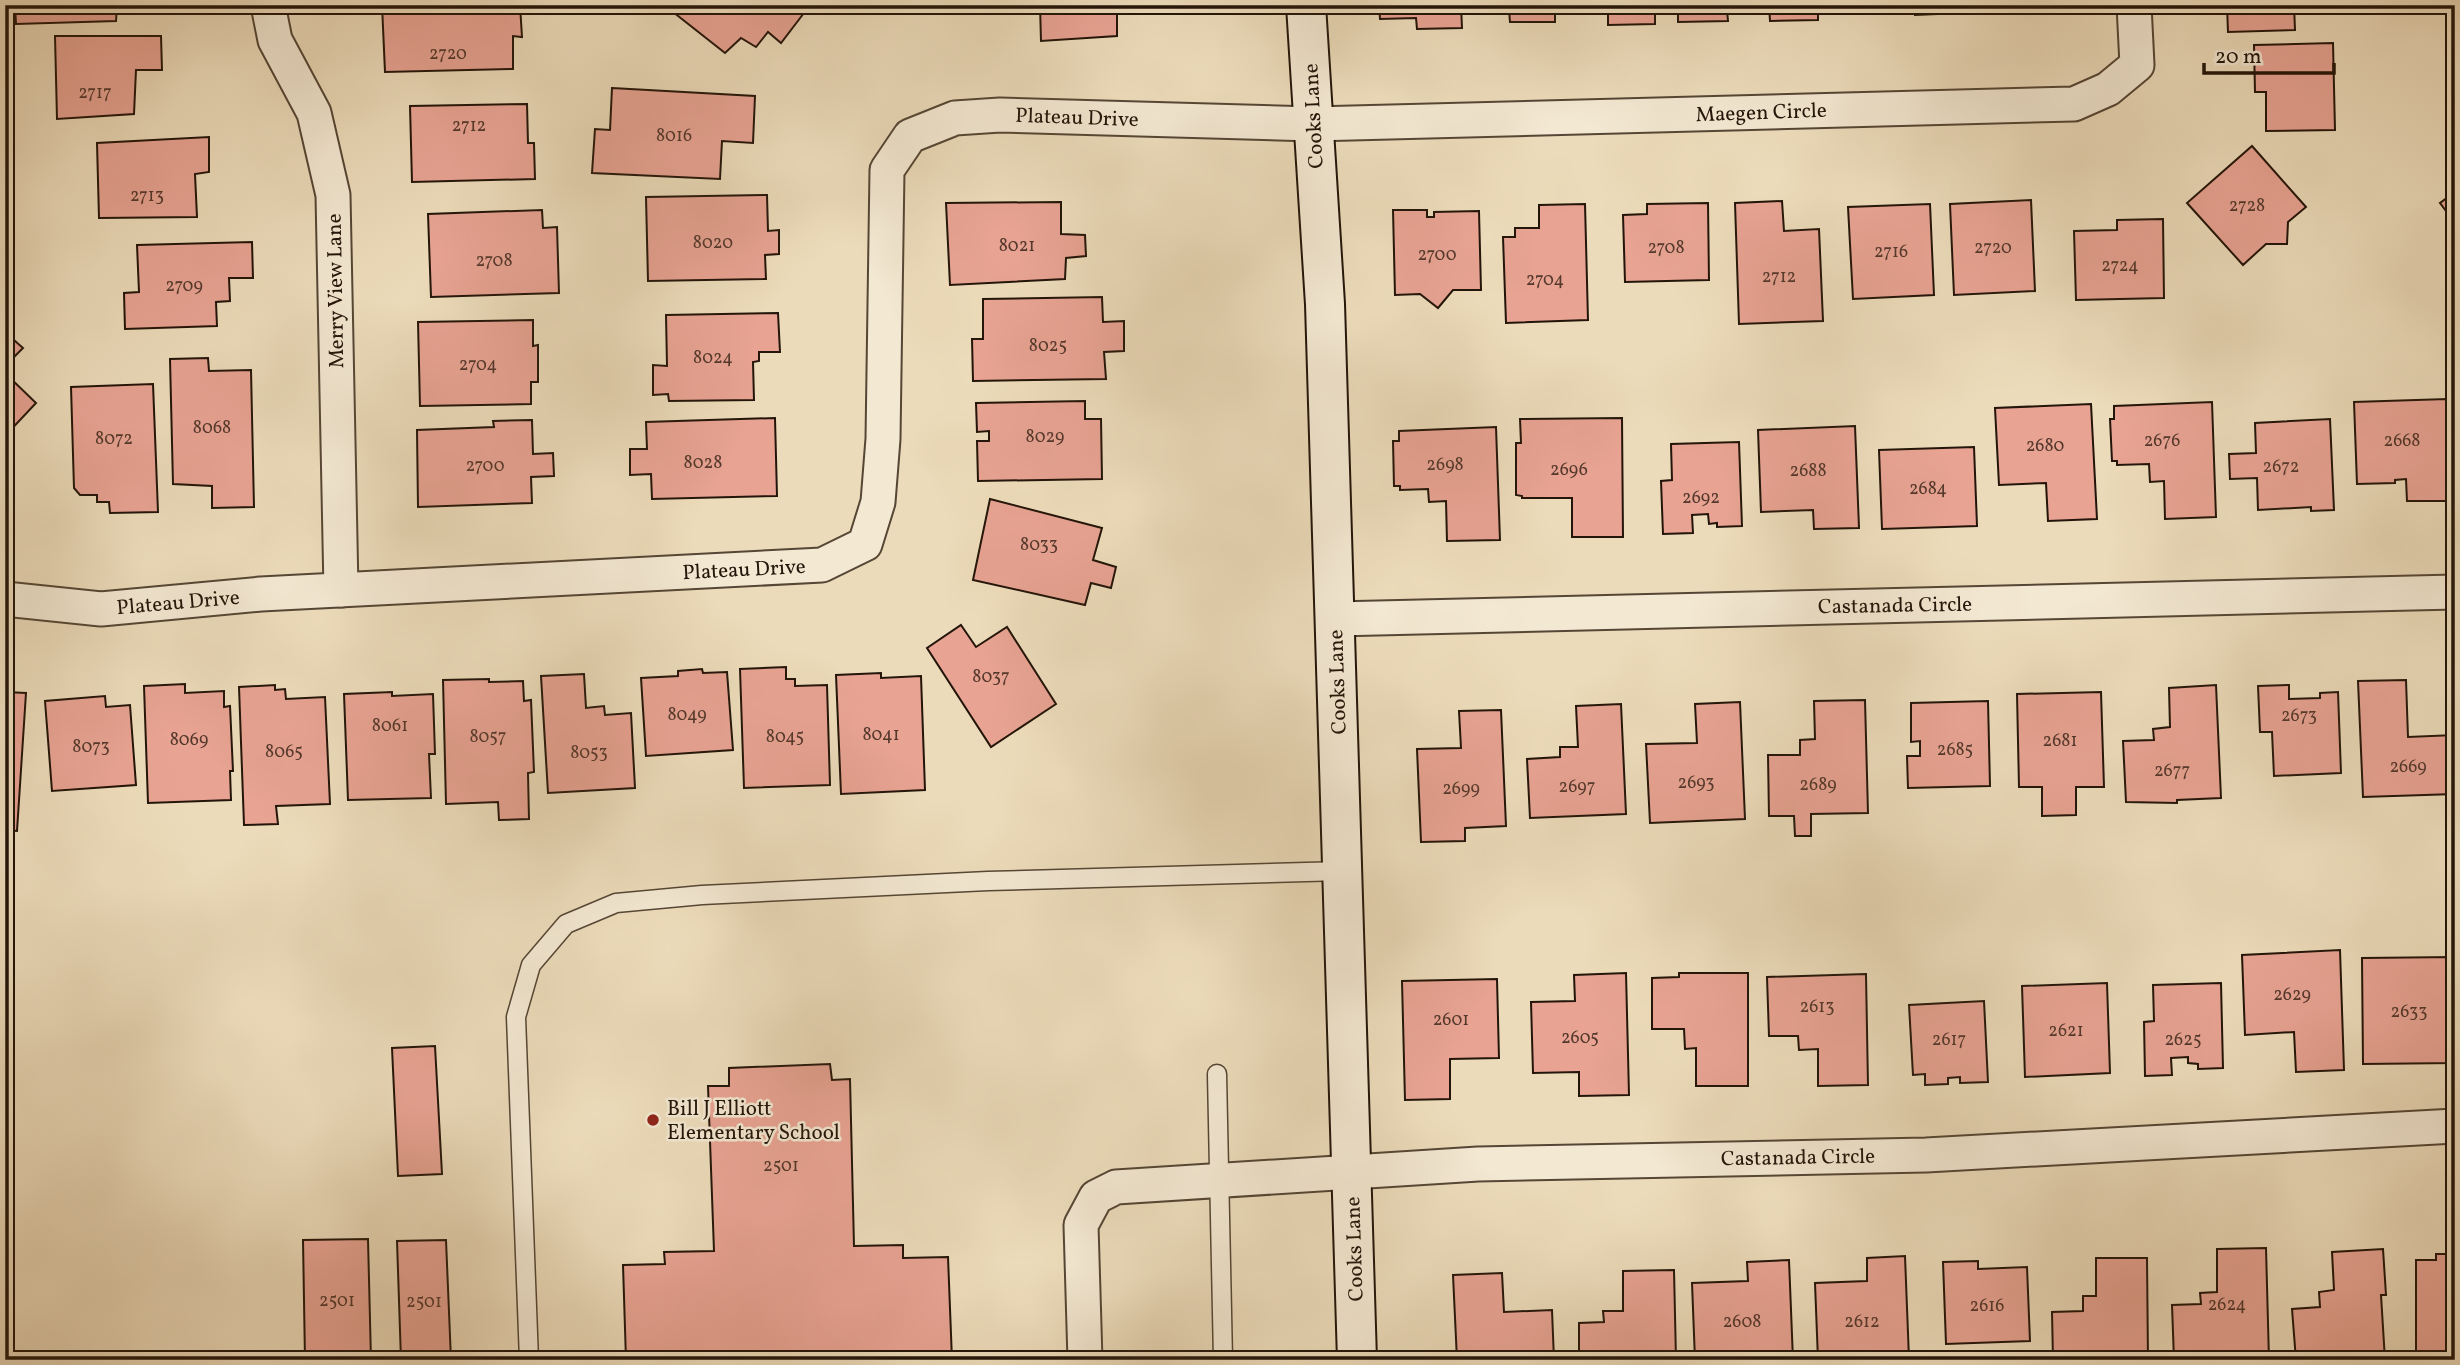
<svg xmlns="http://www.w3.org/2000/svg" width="2460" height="1365" font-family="Vollkorn,serif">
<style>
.building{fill:#e8a393;stroke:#231509;stroke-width:2}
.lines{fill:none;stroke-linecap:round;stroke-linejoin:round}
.lane-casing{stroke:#554635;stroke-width:21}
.street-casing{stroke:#554635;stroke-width:37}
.secondary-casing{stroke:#231509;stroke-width:42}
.lane{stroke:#f3e8d2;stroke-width:18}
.street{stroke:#f3e8d2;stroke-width:33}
.secondary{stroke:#f3e8d2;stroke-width:38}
.poi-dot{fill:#8f2418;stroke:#f3e8d2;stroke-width:2.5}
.labels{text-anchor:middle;stroke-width:5;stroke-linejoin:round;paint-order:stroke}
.number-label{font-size:18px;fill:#54382c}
.street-label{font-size:21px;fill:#231509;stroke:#f3e8d2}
.poi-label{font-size:21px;fill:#231509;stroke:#f3e8d2;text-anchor:start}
</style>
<rect width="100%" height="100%" fill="#ecdbba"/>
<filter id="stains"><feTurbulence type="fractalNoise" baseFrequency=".00286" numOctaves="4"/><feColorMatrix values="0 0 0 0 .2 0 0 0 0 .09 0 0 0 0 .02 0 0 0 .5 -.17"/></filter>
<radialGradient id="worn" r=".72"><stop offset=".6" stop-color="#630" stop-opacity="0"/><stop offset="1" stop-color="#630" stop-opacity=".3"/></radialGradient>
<g class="building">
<path d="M15 5H117L116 21 16 24Z"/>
<path d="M382 5H520L522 37 513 36V69L385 72Z"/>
<path d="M670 5H802L807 9 781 43 768 32 756 47 741 38 725 53 668 8Z"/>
<path d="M1040 5H1117V36L1041 41Z"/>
<path d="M1379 5H1461L1462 28 1417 29 1416 18 1380 19Z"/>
<path d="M1484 5H1555V22H1510L1509 10 1484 11Z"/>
<path d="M1583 5H1655V24L1608 25V6Z"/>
<path d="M1678 5H1762V9L1727 10 1728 21 1678 22Z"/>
<path d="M1769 5H1818V20L1770 21Z"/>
<path d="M1875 5H1961V13L1915 15 1914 6 1875 7Z"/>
<path d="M1969 5H2015V10L1969 12Z"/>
<path d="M2227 5H2294L2295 30 2228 32Z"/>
<path d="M55 36H161L162 70H136L134 114 57 119Z"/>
<path d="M2333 43 2335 130 2266 131V92H2255L2254 45Z"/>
<path d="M612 88 755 96 753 143 722 141 720 179 592 173 595 129 610 130Z"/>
<path d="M527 104 528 143H534L535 179 412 182 410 106Z"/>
<path d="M209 137V172L195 174 197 217 99 218 97 143Z"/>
<path d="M2252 146 2306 207 2288 222 2287 244H2266L2243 265 2187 203Z"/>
<path d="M2455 192V223L2440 203Z"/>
<path d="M767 195 768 231 779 230V254L765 255 766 279 648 281 646 197Z"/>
<path d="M2031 200 2035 291 1954 295 1950 204Z"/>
<path d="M1782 201 1784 231 1819 229 1823 321 1739 324 1735 203Z"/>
<path d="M1061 202V234L1085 235 1086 256 1066 258 1065 279 950 285 946 203Z"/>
<path d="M1708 203 1709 280 1625 282 1623 215 1647 214V204Z"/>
<path d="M1585 204 1588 320 1506 323 1503 237H1515V228H1539V205Z"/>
<path d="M1930 204 1934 295 1853 299 1848 207Z"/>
<path d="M542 210 543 228 557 227 559 293 431 297 428 214Z"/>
<path d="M1393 210H1427V217H1434V212L1479 211 1481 290H1453L1438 308 1420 294 1395 295Z"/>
<path d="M2163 219 2164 298 2076 300 2074 231 2117 230V220Z"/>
<path d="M252 242 253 278H229L230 301 216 302 217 326 125 329 124 293 139 292 137 245Z"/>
<path d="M1102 297 1103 322 1124 321V351L1104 352 1106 379 973 381 972 339H983V299Z"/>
<path d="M778 313 780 352H759V361L753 362 754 400 669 401 668 394 653 395V365L667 366 666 315Z"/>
<path d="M533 320V346L538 345V382H531V404L420 406 418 322Z"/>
<path d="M5 332 23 348 5 366Z"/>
<path d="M208 358 209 371 251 370 254 507 212 508V486L173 484 170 359Z"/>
<path d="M5 373 36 403 5 436Z"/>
<path d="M153 384 158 512 110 513 109 502H97V495H80L74 488 71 387Z"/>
<path d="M2447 399 2450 501H2407L2406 479 2395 480V483L2357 484 2354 402Z"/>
<path d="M1085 401V419H1101L1102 479 978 481 977 441H989V431L977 432 976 403Z"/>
<path d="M2212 402 2216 517 2165 519 2164 481 2150 482 2149 464 2117 465V461H2112L2110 419H2114V406Z"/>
<path d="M2091 404 2097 519 2048 521 2046 483 1999 485 1995 408Z"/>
<path d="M775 418 777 496 652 499 651 474 630 475V449H647L646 422Z"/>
<path d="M1622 418 1623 537H1572V498H1522V496L1516 495V443H1521L1520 419Z"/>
<path d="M2330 419 2334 510 2311 511V507L2258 510 2257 478 2230 479 2229 454 2256 453 2255 423Z"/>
<path d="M532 420 533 454 553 453 554 476 531 477 532 503 418 507 417 430 494 427 493 421Z"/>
<path d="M1855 426 1859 528 1814 529 1813 510 1761 512 1758 430Z"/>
<path d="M1496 427 1500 540 1447 541 1446 501 1429 502 1428 489 1400 490V486H1394L1393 441H1399V431Z"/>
<path d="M1739 442 1742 526 1717 527V523L1709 524 1708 514 1692 515 1693 533 1663 534 1661 481 1672 480 1671 444Z"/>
<path d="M1974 447 1977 526 1882 529 1879 450Z"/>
<path d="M990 499 1102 528 1093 560 1116 567 1111 588 1091 583 1085 605 973 580Z"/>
<path d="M961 625 976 647 1007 627 1056 704 991 747 927 648Z"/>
<path d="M786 667V679H795V686L827 685 830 785 744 788 740 669Z"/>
<path d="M702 669 703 673 727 672 733 750 646 756 641 678 678 676V671Z"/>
<path d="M881 673V678L921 676 925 790 841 794 836 675Z"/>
<path d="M584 674 586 708 604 706 605 715 631 713 635 788 548 793 541 676Z"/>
<path d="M489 679V682L523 681 524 701 531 700 534 772 528 773 529 819 499 820 498 802 446 804 443 680Z"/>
<path d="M2406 680 2408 737 2455 735V794L2363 797 2358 681Z"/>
<path d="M185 684V693L224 691V707L230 706 233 771H230L231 800 148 803 144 686Z"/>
<path d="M275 685V690L285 689 286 699 325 697 330 804 276 806 278 824 244 825 239 687Z"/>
<path d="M2216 685 2221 798 2177 800V803L2126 802 2123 741 2154 740 2153 729 2170 727 2169 688Z"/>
<path d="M2289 685V699L2320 698V693L2338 692 2341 773 2274 776 2272 732H2260L2258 686Z"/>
<path d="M5 692 26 693 17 831 5 830Z"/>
<path d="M392 692V696L433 694 435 754H429L431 798 348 800 344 694Z"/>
<path d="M2101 692 2104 787H2076V815L2042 816V787H2019L2017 694Z"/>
<path d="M105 696 106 707 130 705 136 785 52 791 45 701Z"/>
<path d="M1865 700 1868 813 1811 814V836H1795L1794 816H1769L1768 755H1800V740L1815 739 1814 701Z"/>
<path d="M1988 701 1990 786 1908 788 1907 756H1920V741L1911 742V703Z"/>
<path d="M1740 702 1745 819 1650 823 1646 744 1697 743 1695 704Z"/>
<path d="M1621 704 1626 814 1530 818 1527 759 1560 757V747H1578L1576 706Z"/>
<path d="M1501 710 1506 826 1465 828V841L1421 842 1417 749 1461 748 1459 711Z"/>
<path d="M2340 950 2344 1070 2296 1072 2294 1032 2245 1035 2242 955Z"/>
<path d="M2455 957V1063L2363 1064 2362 958Z"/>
<path d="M1626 973 1629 1095 1579 1096V1072L1533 1073 1531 1002 1575 1001 1574 975Z"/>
<path d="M1679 973H1748V1086H1696V1048L1685 1049 1684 1029H1652V978L1679 977Z"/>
<path d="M1866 974 1868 1085 1818 1086V1049L1799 1050 1798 1036H1769L1767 977Z"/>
<path d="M1497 979 1499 1058 1450 1059V1099L1405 1100 1402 981Z"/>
<path d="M2107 983 2110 1073 2025 1077 2022 986Z"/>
<path d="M2221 983 2223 1068 2198 1069V1064L2188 1063V1057L2171 1058 2172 1075 2145 1076 2144 1022 2154 1021 2153 985Z"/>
<path d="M1984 1001 1988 1082 1960 1083V1077L1948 1078V1084L1925 1085V1074L1913 1075 1909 1005Z"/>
<path d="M435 1046 442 1174 398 1176 392 1048Z"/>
<path d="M830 1064 832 1080 850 1079 854 1246 903 1245V1258L948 1257 952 1360H626L623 1265 665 1264 664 1252 714 1251 708 1086H729V1068Z"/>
<path d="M368 1239 371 1360H305L303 1240Z"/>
<path d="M446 1240 451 1360H401L397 1241Z"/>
<path d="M2266 1248 2269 1360H2174L2172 1305 2201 1304 2200 1293 2217 1292V1249Z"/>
<path d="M2383 1249 2386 1295H2381L2385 1360H2296L2292 1309 2320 1307 2319 1292 2334 1290 2332 1252Z"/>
<path d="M2436 1254H2455V1352L2416 1353V1260H2436Z"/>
<path d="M1905 1256 1909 1359 1818 1360 1815 1283 1867 1281V1258Z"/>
<path d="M2096 1258H2147L2148 1360H2053L2052 1312 2083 1311V1296H2096Z"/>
<path d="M1789 1260 1793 1360H1695L1692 1283 1748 1281 1747 1262Z"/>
<path d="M1978 1261V1269L2027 1267 2030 1341 1946 1344 1943 1262Z"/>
<path d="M1674 1270 1676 1360H1579V1323L1604 1322 1603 1311H1623V1271Z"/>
<path d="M1502 1273 1504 1312 1552 1310 1554 1360H1457L1453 1275Z"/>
</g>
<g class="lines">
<g class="lane-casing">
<g id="lane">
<path d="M1217 1074 1223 1360"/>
<path d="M529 1360 516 1017 531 965 566 924 616 903 702 895 988 881 1342 871"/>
</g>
</g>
<g class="street-casing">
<g id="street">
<path d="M268 5 275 40 314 113 333 195 341 590"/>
<path d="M5 599 101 609 261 594 822 565 865 544 878 502 883 439 887 170 910 136 955 118 1000 115 1313 124 2074 104 2108 89 2137 65 2134 5"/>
<path d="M1335 619 2455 592"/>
<path d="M1085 1360 1081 1225 1096 1197 1116 1187 1478 1164 1926 1155 2455 1126"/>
</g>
</g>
<g class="secondary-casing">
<path id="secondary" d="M1306 5 1325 304 1357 1360"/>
</g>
<use href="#lane" class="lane"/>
<use href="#street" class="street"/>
<use href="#secondary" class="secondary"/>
</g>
<circle class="poi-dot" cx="653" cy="1120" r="7"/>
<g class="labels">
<g class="number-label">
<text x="448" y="59">2720</text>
<text x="95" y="98">2717</text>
<text x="469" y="131">2712</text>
<text x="674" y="141">8016</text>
<text x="147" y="201">2713</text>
<text x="2247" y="211">2728</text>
<text x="713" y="248">8020</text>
<text x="1017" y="251">8021</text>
<text x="1666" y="253">2708</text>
<text x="1993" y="253">2720</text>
<text x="1891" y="257">2716</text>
<text x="1437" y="260">2700</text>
<text x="494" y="266">2708</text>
<text x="2120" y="271">2724</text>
<text x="1779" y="282">2712</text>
<text x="1545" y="285">2704</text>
<text x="184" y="291">2709</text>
<text x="1048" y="351">8025</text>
<text x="713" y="363">8024</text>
<text x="478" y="370">2704</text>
<text x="212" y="433">8068</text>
<text x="1045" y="442">8029</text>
<text x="114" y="444">8072</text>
<text x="2162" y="446">2676</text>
<text x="2402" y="446">2668</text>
<text x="2045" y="451">2680</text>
<text x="703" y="468">8028</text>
<text x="1445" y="470">2698</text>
<text x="485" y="471">2700</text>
<text x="2281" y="472">2672</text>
<text x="1569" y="475">2696</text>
<text x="1808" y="476">2688</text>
<text x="1928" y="494">2684</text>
<text x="1701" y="503">2692</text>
<text x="1039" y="550">8033</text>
<text x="991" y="682">8037</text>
<text x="687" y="720">8049</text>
<text x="2299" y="721">2673</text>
<text x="390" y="731">8061</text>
<text x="881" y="740">8041</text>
<text x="488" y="742">8057</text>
<text x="785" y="742">8045</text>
<text x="189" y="745">8069</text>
<text x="2060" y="746">2681</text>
<text x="91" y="752">8073</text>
<text x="1955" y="755">2685</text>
<text x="284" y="757">8065</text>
<text x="589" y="758">8053</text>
<text x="2408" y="772">2669</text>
<text x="2172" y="776">2677</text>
<text x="1696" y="788">2693</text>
<text x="1818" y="790">2689</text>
<text x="1577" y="792">2697</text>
<text x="1461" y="794">2699</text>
<text x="2292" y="1000">2629</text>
<text x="1817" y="1012">2613</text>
<text x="2409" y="1017">2633</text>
<text x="1451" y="1025">2601</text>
<text x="2066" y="1036">2621</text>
<text x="1580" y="1043">2605</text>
<text x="1949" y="1045">2617</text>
<text x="2183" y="1045">2625</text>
<text x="781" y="1171">2501</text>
<text x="337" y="1306">2501</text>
<text x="424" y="1307">2501</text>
<text x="2227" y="1310">2624</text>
<text x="1987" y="1311">2616</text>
<text x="1742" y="1327">2608</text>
<text x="1862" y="1327">2612</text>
</g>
<g class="street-label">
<text transform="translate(1761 112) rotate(-2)" y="7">Maegen Circle</text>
<text transform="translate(1313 116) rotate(-93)" y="7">Cooks Lane</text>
<text transform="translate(1077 117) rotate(2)" y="7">Plateau Drive</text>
<text transform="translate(335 291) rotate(-91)" y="7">Merry View Lane</text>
<text transform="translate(744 569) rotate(-3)" y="7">Plateau Drive</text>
<text transform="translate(178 602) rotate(-5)" y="7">Plateau Drive</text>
<text transform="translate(1895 605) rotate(-1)" y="7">Castanada Circle</text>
<text transform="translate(1337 682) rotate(-92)" y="7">Cooks Lane</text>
<text transform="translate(1798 1157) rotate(-1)" y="7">Castanada Circle</text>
<text transform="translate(1354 1249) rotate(-92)" y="7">Cooks Lane</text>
</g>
<g class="poi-label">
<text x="667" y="1115">Bill J Elliott<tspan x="667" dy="24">Elementary School</tspan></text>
</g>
</g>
<rect width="2460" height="1365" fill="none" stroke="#ecdbba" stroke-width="28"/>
<rect x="7" y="7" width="2446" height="1351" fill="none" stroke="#231509" stroke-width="3.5"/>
<rect x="14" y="14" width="2432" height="1337" fill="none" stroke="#231509" stroke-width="2"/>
<path d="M2204 63v10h130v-10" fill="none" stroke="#231509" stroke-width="3.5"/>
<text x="2215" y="63" font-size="21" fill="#231509" stroke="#f3e8d2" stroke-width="5" paint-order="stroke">20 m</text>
<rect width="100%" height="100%" filter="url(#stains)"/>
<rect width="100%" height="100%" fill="url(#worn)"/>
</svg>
